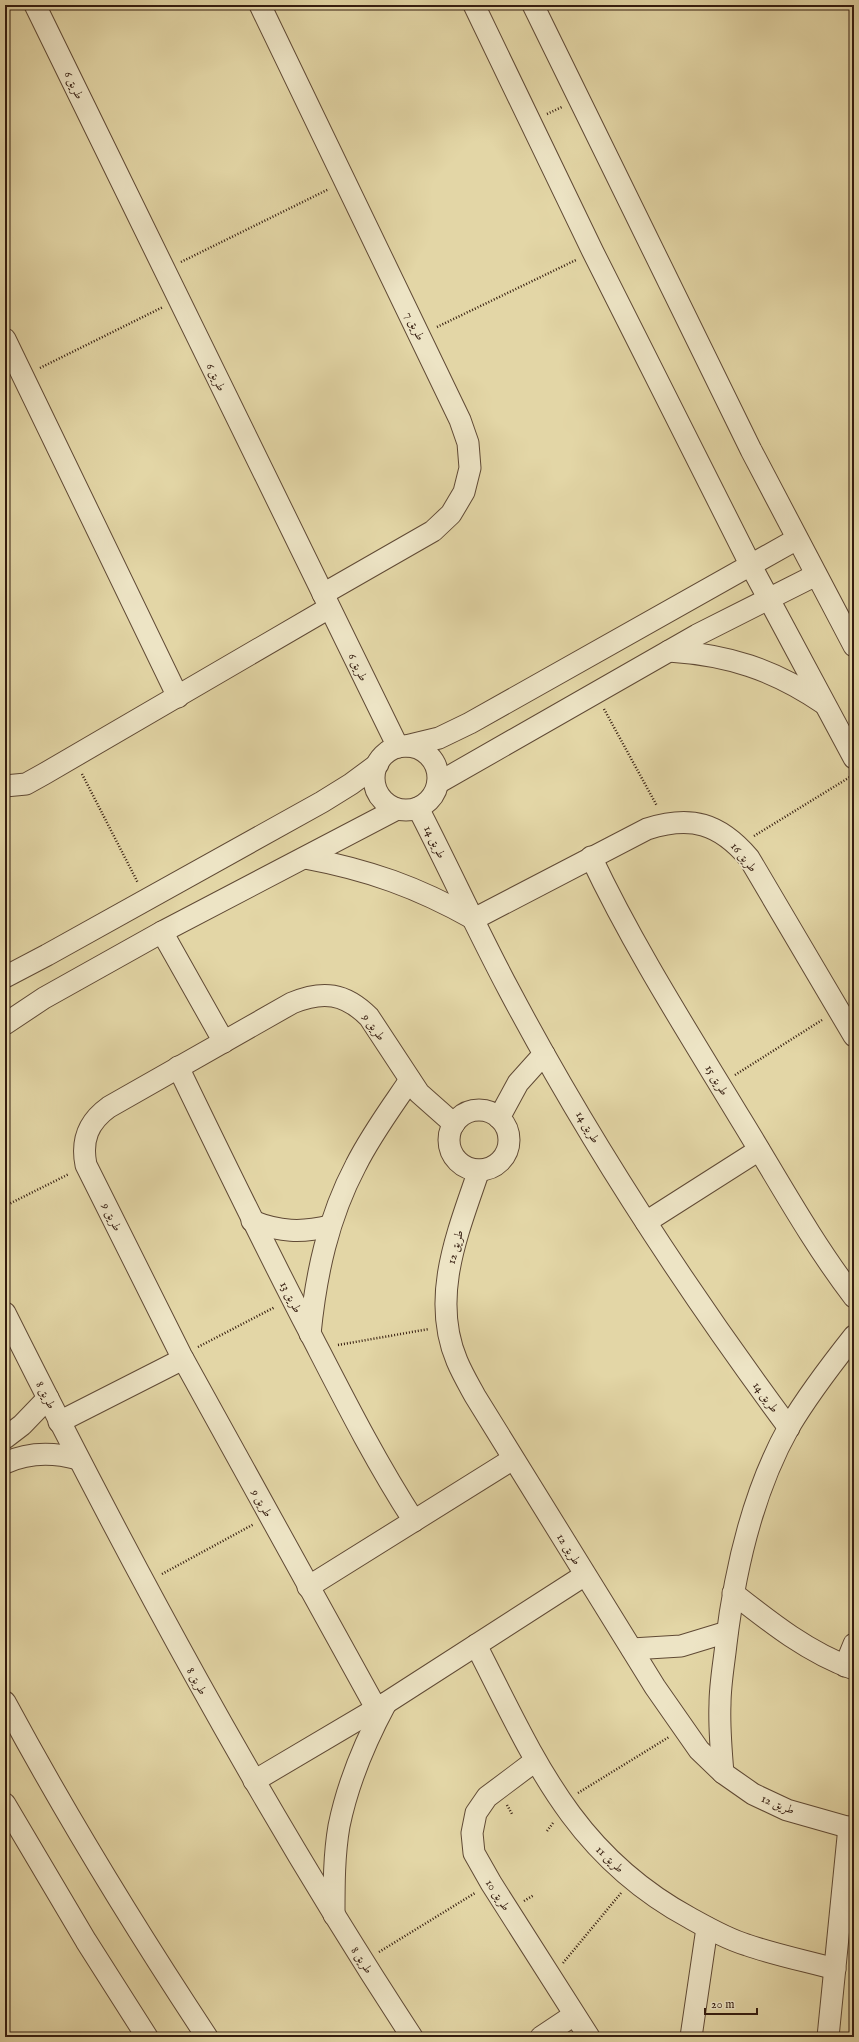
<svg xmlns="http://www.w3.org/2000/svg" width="859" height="2042" font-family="'IM FELL English',Amiri,serif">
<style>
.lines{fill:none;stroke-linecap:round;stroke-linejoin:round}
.minor-casing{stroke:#604a35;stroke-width:23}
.path{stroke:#341c0f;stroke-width:2.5;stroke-dasharray:1 2;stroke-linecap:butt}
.minor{stroke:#ede4c5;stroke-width:21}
.labels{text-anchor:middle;stroke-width:3.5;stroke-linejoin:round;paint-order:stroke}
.street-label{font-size:12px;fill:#341c0f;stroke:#ede4c5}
</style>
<rect width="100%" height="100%" fill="#e3d6a6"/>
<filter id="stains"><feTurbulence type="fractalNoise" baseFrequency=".005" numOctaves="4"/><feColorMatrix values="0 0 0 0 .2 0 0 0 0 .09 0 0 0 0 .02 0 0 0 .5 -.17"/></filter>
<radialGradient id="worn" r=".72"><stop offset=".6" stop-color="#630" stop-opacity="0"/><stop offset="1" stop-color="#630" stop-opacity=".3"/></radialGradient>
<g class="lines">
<g class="minor-casing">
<g id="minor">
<path d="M35 5 398 747"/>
<path d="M260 5 460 420 468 443 470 468 464 492 451 514 433 531 323 594"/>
<path d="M474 5 593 252 750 564 854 758"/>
<path d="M533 5 751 450 854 646"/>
<path d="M5 339 178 697"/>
<path d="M669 651C728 655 773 669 823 703"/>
<path d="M406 746 439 738 470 723 797 539"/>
<circle cx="406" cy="778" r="32"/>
<path d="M438 783 697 635 816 575"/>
<path d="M5 786 26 784 44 774 329 608"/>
<path d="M418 808C449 868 477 930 509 990 590 1143 686 1289 789 1428"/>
<path d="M591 857C634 948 688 1032 740 1118 777 1178 811 1241 854 1297"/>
<path d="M305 858C369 870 417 887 474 919L647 829C691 815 719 823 749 858L854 1036"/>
<path d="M162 932 224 1042"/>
<path d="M5 977 47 955 322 802 351 784 378 764"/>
<path d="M5 1024 44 998 162 932 397 809"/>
<path d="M178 1067C221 1156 264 1245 310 1333 343 1397 375 1461 414 1521"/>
<circle cx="479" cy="1140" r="30"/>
<path d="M499 1118 518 1083 544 1054"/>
<path d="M479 1170C458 1232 430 1297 457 1361 462 1373 469 1385 475 1396L655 1687 699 1750 723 1773 753 1794 787 1810 854 1829"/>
<path d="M252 1221C279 1232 302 1233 330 1226"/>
<path d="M646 1222 759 1150"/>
<path d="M5 1313C129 1561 260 1805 412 2037"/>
<path d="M310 1334C316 1274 328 1218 356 1165 371 1135 391 1108 410 1080"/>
<path d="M59 1422 183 1359"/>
<path d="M5 1438 22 1425 48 1398"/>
<path d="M5 1463C29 1452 53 1452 78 1459"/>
<path d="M308 1587 513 1459"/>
<path d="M733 1593C771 1623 809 1653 854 1669"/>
<path d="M476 1645C534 1758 572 1854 690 1918 708 1928 727 1939 747 1945 776 1955 806 1961 835 1969"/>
<path d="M632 1649 681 1646 727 1632"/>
<path d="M845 1666 854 1644"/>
<path d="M5 1702C67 1817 135 1928 207 2037"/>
<path d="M376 1708 181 1355 86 1165C81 1140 88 1122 109 1107L292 1003C323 990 345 993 369 1017L419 1093 454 1124"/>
<path d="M535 1761 487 1797 476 1813 472 1833 474 1853 491 1883 589 2037"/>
<path d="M723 1773C721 1750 719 1727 720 1704 720 1684 724 1663 726 1644 735 1569 752 1493 789 1427 808 1395 831 1365 854 1336"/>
<path d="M254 1781 386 1703 585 1575"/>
<path d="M5 1804 86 1941 147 2037"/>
<path d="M334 1915C334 1885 334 1855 339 1826 348 1782 365 1742 386 1703"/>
<path d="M541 2037 574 2015"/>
<path d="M691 2037 707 1928"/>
<path d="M828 2037 849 1827"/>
</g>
</g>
<g class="path">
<path d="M547 114 562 107"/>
<path d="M181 262 329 189"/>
<path d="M437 327 576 260"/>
<path d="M40 368 163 307"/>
<path d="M604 709 657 806"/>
<path d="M82 774 138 883"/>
<path d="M754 836 850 777"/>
<path d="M735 1075 822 1020"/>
<path d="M5 1206 69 1174"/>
<path d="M338 1345 429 1329"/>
<path d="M198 1347 275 1307"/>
<path d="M162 1574 254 1524"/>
<path d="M578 1793 669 1737"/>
<path d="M507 1805 512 1814"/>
<path d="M547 1831 553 1823"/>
<path d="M524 1901 534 1895"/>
<path d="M379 1952 475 1893"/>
<path d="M563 1963 621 1893"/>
</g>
<use href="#minor" class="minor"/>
</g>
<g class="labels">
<g class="street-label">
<text transform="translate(74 85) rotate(64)" y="4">طريق 6</text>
<text transform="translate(415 326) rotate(64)" y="4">طريق 7</text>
<text transform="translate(216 377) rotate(64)" y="4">طريق 6</text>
<text transform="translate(358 667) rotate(64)" y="4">طريق 6</text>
<text transform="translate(435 842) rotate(64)" y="4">طريق 14</text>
<text transform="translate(744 857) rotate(51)" y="4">طريق 16</text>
<text transform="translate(374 1027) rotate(54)" y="4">طريق 9</text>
<text transform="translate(717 1080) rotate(59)" y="4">طريق 15</text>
<text transform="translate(588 1127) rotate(59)" y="4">طريق 14</text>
<text transform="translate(112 1217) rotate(64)" y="4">طريق 9</text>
<text transform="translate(455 1247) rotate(-75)" y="4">طريق 12</text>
<text transform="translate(291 1297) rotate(63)" y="4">طريق 13</text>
<text transform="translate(46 1395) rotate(63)" y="4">طريق 8</text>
<text transform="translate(766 1397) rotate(54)" y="4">طريق 14</text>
<text transform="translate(262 1503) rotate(61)" y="4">طريق 9</text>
<text transform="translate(569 1549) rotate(58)" y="4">طريق 12</text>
<text transform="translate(197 1681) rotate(61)" y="4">طريق 8</text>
<text transform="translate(778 1804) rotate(23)" y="4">طريق 12</text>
<text transform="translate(610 1859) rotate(44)" y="4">طريق 11</text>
<text transform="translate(498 1895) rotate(57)" y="4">طريق 10</text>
<text transform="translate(362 1960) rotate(57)" y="4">طريق 8</text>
</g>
</g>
<rect width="859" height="2042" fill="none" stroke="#e3d6a6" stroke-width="20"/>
<rect x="6" y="6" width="847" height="2030" fill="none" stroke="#341c0f" stroke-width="2"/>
<rect x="10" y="10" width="839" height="2022" fill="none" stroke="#341c0f"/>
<path d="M705 2008v6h52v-6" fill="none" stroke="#341c0f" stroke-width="2"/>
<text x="711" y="2008" font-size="12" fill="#341c0f" stroke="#ede4c5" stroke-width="3" paint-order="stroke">20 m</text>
<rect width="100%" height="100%" filter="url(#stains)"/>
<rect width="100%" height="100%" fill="url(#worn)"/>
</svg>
